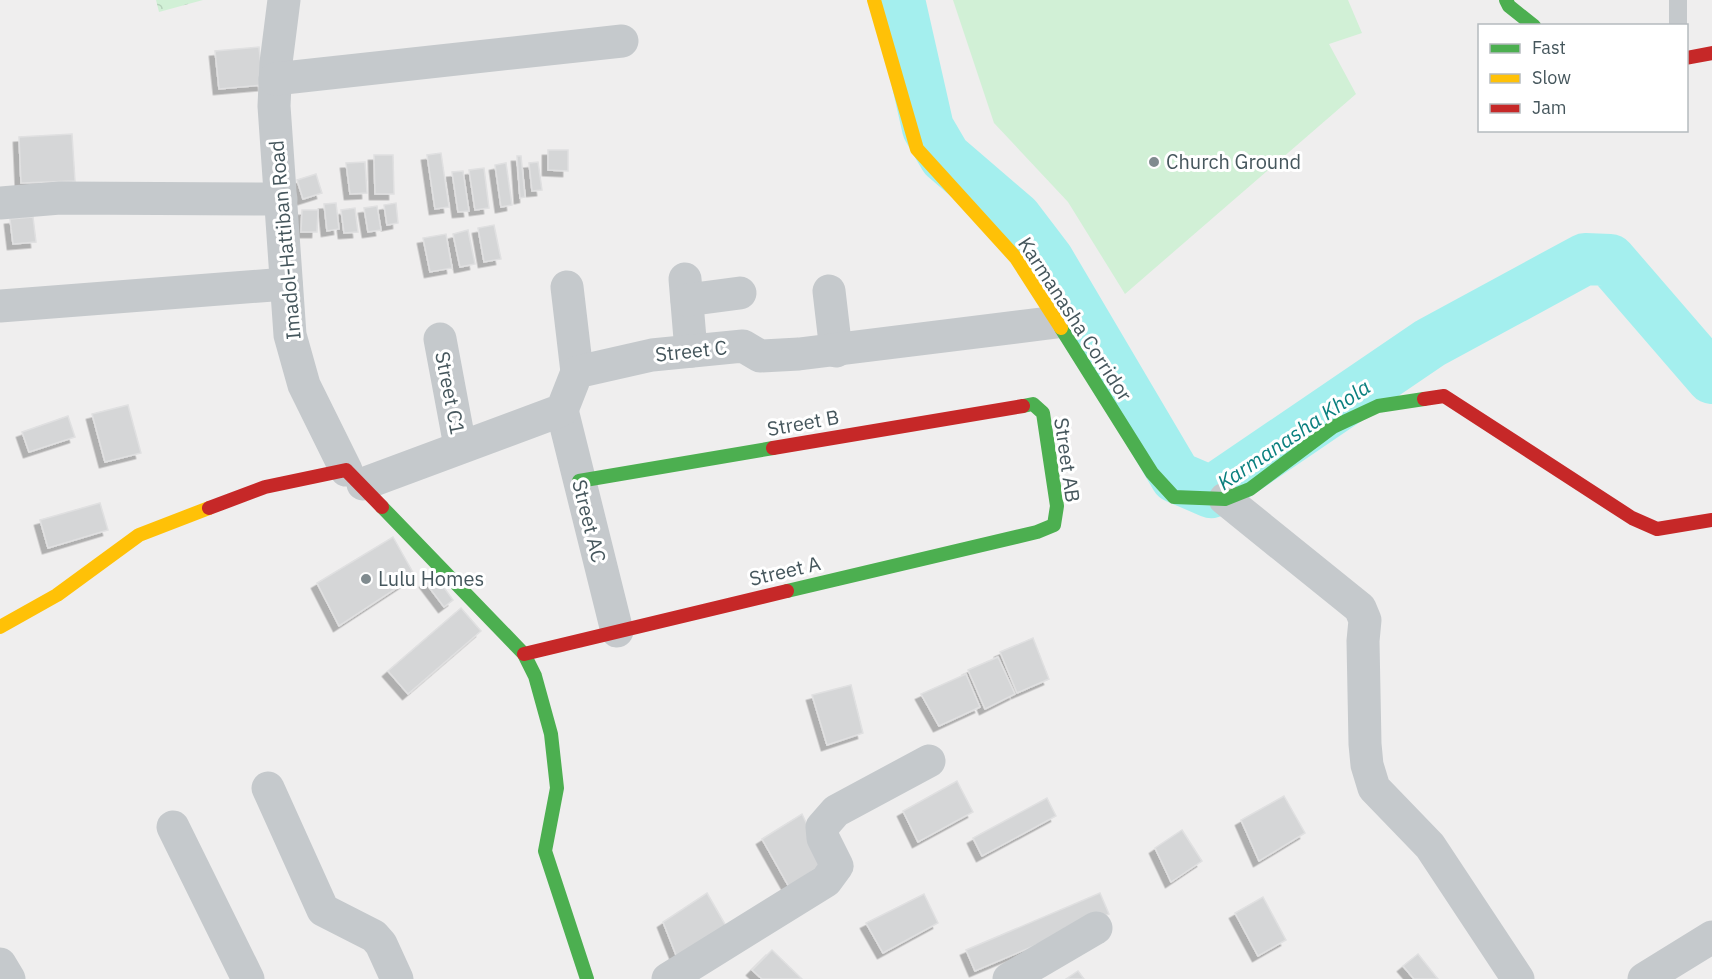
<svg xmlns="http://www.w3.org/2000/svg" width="1712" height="979" font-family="'IBM Plex Sans',sans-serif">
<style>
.green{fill:#d1f0d6}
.park{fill:url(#park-crowns)}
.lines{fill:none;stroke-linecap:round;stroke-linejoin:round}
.river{stroke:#a4efee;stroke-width:52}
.building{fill:#d5d6d7;stroke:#e0e0e1;stroke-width:1.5;filter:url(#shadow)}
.lane{stroke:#c5c9cc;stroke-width:18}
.street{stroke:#c5c9cc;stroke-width:33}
.fast{stroke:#4caf50;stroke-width:14}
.slow{stroke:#ffc107;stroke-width:14}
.jam{stroke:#c62828;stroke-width:14}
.poi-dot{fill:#808b8f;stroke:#fff;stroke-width:2}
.labels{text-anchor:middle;stroke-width:6;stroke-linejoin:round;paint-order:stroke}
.poi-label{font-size:20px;fill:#45565c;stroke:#fff;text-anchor:start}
.street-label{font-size:20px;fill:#45565c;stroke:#fff}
.water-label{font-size:21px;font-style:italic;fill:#097f7e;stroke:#fff}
</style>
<defs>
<pattern id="park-crowns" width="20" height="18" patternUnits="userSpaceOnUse" patternTransform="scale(1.5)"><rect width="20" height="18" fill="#d1f0d6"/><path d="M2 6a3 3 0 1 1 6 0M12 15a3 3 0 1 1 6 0" fill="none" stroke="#b5d0ba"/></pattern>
<filter id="shadow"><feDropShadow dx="-5.5" dy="5.5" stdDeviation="0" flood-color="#0004"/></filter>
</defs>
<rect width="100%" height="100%" fill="#efeeee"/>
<path class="green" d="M953 0H1348L1362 33 1329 44 1356 94 1125 294 1068 202 994 123Z"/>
<path class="park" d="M156 0H203L159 12Z"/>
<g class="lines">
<path class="river" d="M899 0 928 128 945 157 1016 218 1048 260 1176 477 1211 492 1430 343 1585 259 1610 260 1712 378"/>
</g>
<g class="building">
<path d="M259 47 263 85 219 89 215 51Z"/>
<path d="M72 134 75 181 21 183 19 137Z"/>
<path d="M548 150H568V171L548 170Z"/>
<path d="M441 153 449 207 435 209 427 155Z"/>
<path d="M374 155H393L394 194H375Z"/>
<path d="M517 156H521L525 197 520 198Z"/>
<path d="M365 162 367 193 350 194 346 163Z"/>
<path d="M538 162 542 190 532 191 529 163Z"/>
<path d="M506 163 512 205 501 207 495 165Z"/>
<path d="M484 168 489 208 475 210 469 170Z"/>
<path d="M463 171 469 211 458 212 452 172Z"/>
<path d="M316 174 322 193 303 199 297 180Z"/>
<path d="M336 203 339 229 327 231 324 204Z"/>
<path d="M396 203 398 223 387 225 384 205Z"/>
<path d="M377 206 381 230 368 232 364 208Z"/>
<path d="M355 208 358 232 344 233 341 210Z"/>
<path d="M302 210H318L317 232H301Z"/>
<path d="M33 217 36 242 13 244 10 219Z"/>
<path d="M494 225 501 259 484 262 478 228Z"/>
<path d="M468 230 475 264 460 267 453 234Z"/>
<path d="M446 234 452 268 430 272 423 238Z"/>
<path d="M128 405 141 453 105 462 92 414Z"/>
<path d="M68 416 75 437 29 452 22 432Z"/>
<path d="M100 503 108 530 48 548 40 520Z"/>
<path d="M393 537 415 576 339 626 317 583Z"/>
<path d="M435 575 453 600 444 607 425 582Z"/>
<path d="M461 608 481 631 408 694 388 671Z"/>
<path d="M1033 638 1049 679 1017 693 1000 652Z"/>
<path d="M998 657 1015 694 985 709 968 670Z"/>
<path d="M966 674 980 707 939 726 921 694Z"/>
<path d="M851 685 863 733 827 745 812 695Z"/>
<path d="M957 781 973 812 918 842 903 811Z"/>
<path d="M1284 796 1305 833 1259 861 1241 820Z"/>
<path d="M1047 798 1056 816 982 856 973 838Z"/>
<path d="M802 814 825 862 789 887 762 839Z"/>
<path d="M1182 830 1202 861 1171 882 1155 848Z"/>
<path d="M707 893 729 931 678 960 663 922Z"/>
<path d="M1100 893 1109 914 975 971 966 950Z"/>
<path d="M924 894 938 923 883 953 866 923Z"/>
<path d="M1263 897 1286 940 1258 956 1235 913Z"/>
<path d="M772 950 802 979H762L752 970Z"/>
<path d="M1418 954 1438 979H1414L1403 966Z"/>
<path d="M1078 971 1084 979H1066Z"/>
</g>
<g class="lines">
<path class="lane" d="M1678 26V0"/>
<g class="street">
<path d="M284 0 276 63 274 106 290 335 304 385 346 470"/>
<path d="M275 79 622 41"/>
<path d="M0 203 60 198 281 199"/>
<path d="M685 279 691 351"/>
<path d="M567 287 577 372"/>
<path d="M829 291 836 351"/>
<path d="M687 300 740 293"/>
<path d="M0 306 286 284"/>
<path d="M440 339 460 446"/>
<path d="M562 410 617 631"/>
<path d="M363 484 562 410 577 372 652 355 743 346 760 356 799 354 1057 322"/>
<path d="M1225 499 1360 608 1365 620 1363 641 1365 744 1367 765 1374 788 1430 846 1518 979"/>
<path d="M268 788 323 910 374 936 381 944 397 979"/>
<path d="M173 827 248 979"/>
<path d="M0 964 9 979"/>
<path d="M668 979 826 881 837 866 823 838 822 827 836 811 929 761"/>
<path d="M1009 979 1096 928"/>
<path d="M1644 979 1712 937"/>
</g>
<g class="fast">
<path d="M1506 0 1509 6 1534 26"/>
<path d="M1061 328 1152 473 1174 497 1225 499 1250 489 1333 427 1378 406 1424 399"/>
<path d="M579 481 773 448"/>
<path d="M382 507 524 654 535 676 551 734 557 788 545 851 587 979"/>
<path d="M787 591 1037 532 1054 525 1057 506 1043 413 1033 404 1023 406"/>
</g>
<g class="slow">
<path d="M874 0 917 149 1016 258 1061 328"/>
<path d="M0 627 57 595 139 535 209 508"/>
</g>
<g class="jam">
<path d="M1686 58 1712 53"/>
<path d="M1424 399 1444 396 1632 518 1657 529 1712 520"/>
<path d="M773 448 1023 406"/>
<path d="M209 508 265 487 346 470 382 507"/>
<path d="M524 654 787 591"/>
</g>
</g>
<g class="poi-dot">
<circle cx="1154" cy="162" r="6"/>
<circle cx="366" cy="579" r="6"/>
</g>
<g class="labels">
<g class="poi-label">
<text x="1166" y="169">Church Ground</text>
<text x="378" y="586">Lulu Homes</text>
</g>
<g class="street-label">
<text transform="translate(285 240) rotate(-95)" y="7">Imadol-Hattiban Road</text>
<text transform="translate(1075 319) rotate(57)" y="7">Karmanasha Corridor</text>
<text transform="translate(691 351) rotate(-6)" y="7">Street C</text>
<text transform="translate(450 393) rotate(79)" y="7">Street C1</text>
<text transform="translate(803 423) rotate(-10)" y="7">Street B</text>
<text transform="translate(1067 460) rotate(82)" y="7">Street AB</text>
<text transform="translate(589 521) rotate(76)" y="7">Street AC</text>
<text transform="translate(785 571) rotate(-13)" y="7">Street A</text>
</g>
<g class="water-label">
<text transform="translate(1294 435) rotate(-34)" y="7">Karmanasha Khola</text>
</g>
</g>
<rect x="1478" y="24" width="210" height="108" fill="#ffffff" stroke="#b5bbbe" stroke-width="1.5"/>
<rect x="1490" y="44" width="30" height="9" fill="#4caf50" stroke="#b5bbbe" stroke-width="1.5"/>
<text x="1532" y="54" font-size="18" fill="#45565c">Fast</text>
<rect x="1490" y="74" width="30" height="9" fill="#ffc107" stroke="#b5bbbe" stroke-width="1.5"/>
<text x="1532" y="84" font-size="18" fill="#45565c">Slow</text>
<rect x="1490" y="104" width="30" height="9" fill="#c62828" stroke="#b5bbbe" stroke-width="1.5"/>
<text x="1532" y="114" font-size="18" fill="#45565c">Jam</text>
</svg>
